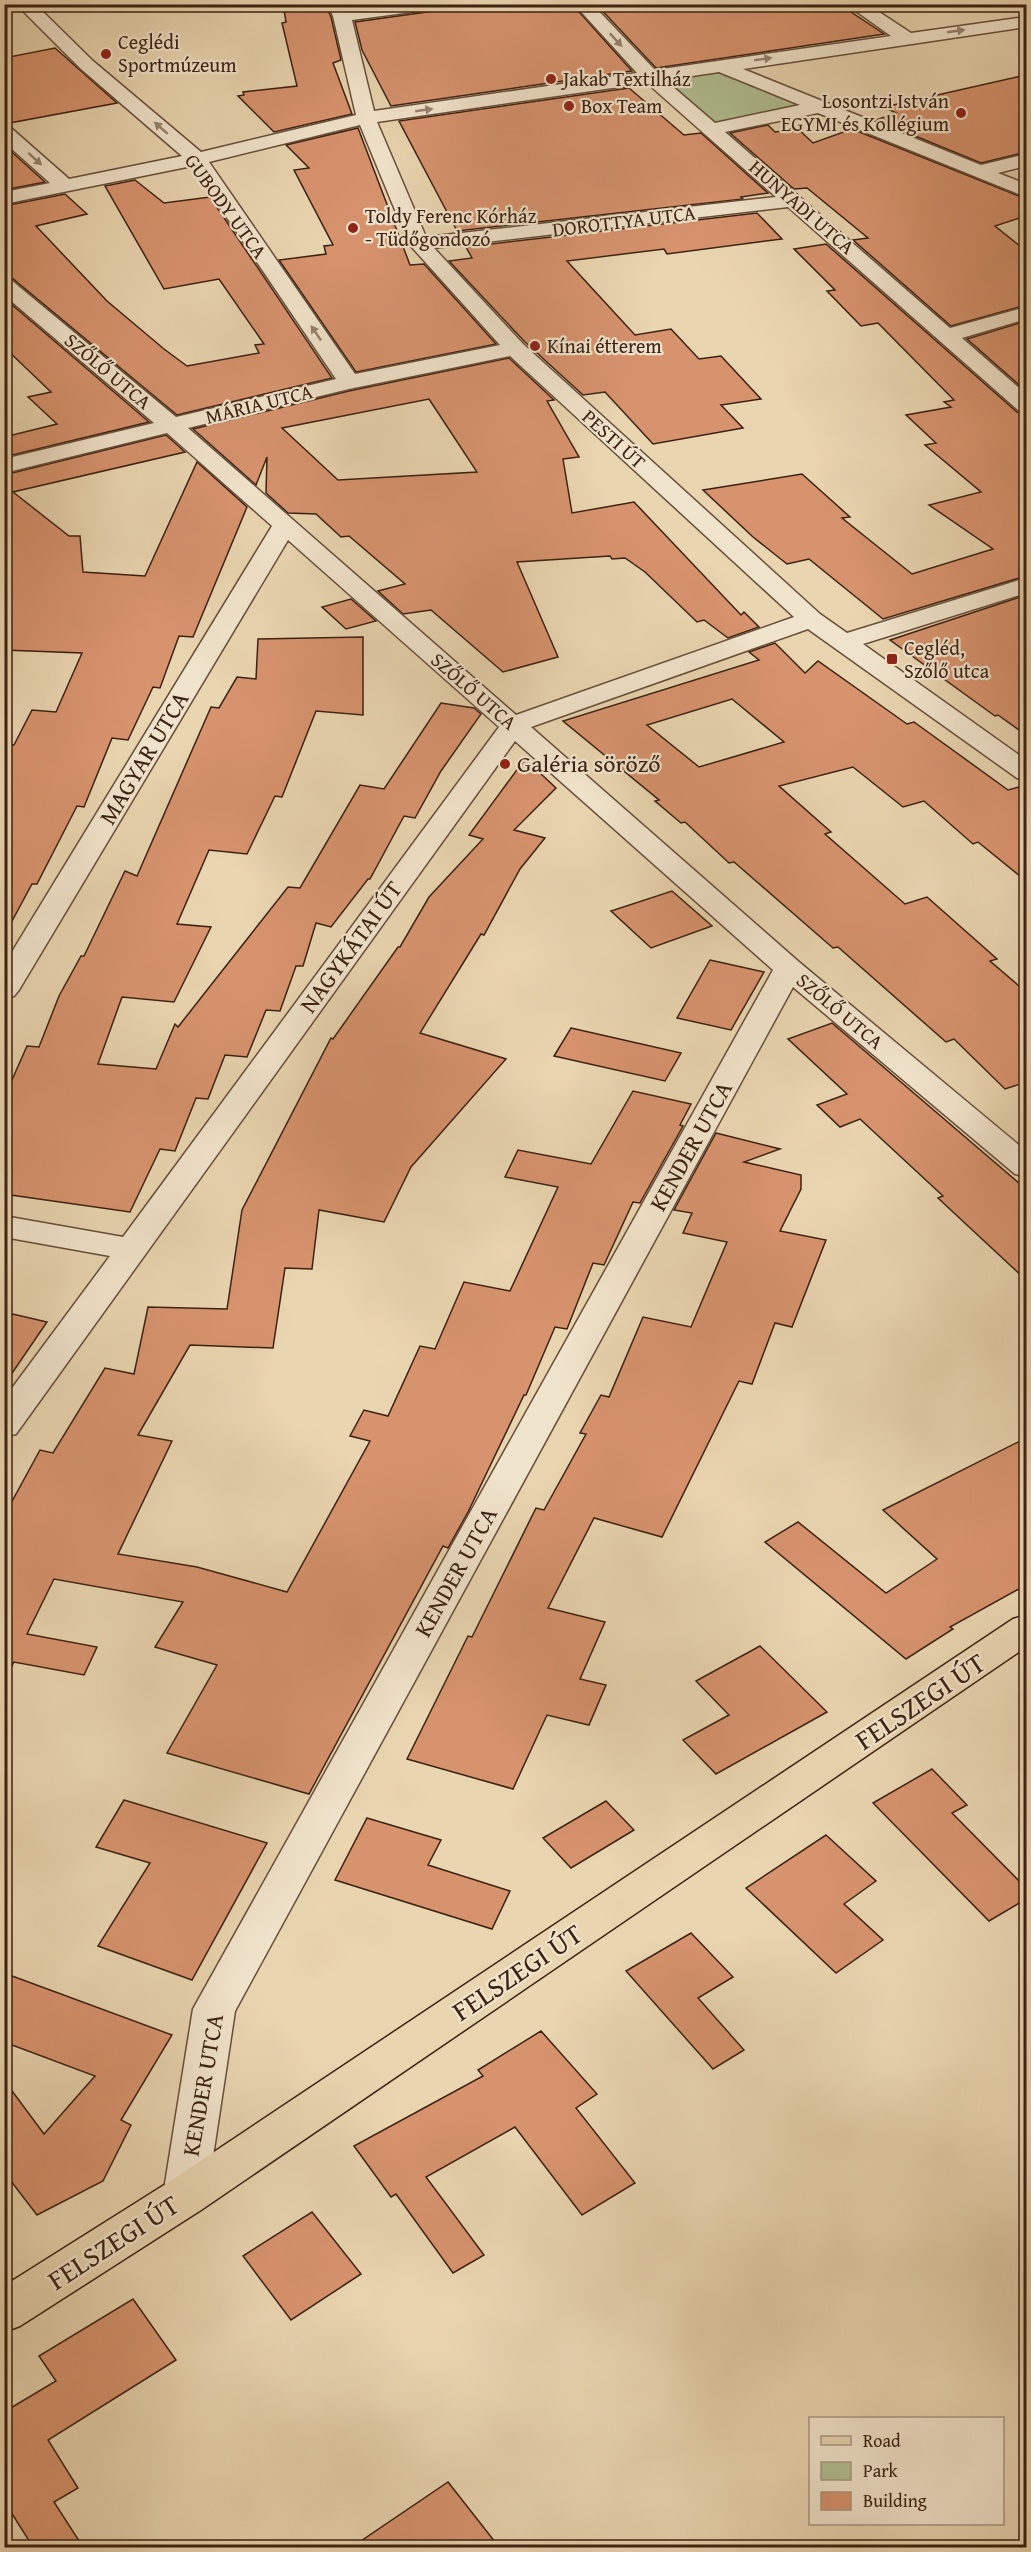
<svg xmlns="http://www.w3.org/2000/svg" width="1031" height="2552" font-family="'Gentium Book Plus',serif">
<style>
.green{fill:#b0be90;stroke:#767051;stroke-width:1.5}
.building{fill:#d7936e;stroke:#3c2112;stroke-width:1.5;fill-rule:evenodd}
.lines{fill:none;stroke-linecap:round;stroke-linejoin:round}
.minor-casing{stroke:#674e3a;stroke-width:3}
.major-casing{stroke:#3c2112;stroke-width:3}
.minor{fill:#f1e4cc;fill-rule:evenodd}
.major{fill:#e9d5b0;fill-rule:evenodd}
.oneway{fill:#96826f}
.poi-dot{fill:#8f2418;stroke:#f1e4cc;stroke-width:2}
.labels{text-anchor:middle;stroke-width:4.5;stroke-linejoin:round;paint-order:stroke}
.far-poi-label{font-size:20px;fill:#3c2112;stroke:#f1e4cc;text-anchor:start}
.far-street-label{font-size:20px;fill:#3c2112;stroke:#f1e4cc}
.street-label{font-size:24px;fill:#3c2112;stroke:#f1e4cc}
.poi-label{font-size:24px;fill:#3c2112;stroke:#f1e4cc;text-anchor:start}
.near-street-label{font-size:28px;fill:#3c2112;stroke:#f1e4cc}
</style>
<rect width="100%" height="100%" fill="#e9d5b0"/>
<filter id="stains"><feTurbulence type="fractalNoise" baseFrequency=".00333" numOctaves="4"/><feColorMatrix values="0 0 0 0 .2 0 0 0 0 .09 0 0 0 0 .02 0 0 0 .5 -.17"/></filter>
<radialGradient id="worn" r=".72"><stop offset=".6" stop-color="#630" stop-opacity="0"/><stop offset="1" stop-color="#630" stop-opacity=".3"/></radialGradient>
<path class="green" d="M720 66 823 106 712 129 650 76Z"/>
<g class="building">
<path d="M283 4H325L331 17 341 60 333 63 352 114 274 132 238 96 244 95 243 92 297 86 282 23 286 22Z"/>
<path d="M444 4H572L632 71 391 106 362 50 355 22 434 11Z"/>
<path d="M596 4H839L884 34 656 68Z"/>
<path d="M55 48 117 103 4 124V58Z"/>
<path d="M1026 75V152L981 163 876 120 896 113 884 107Z"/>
<path d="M629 88 684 135 701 133 768 193 741 197 743 199 457 231 399 121Z"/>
<path d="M768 125 775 132 798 129 813 143 852 129 1026 199V216L995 226 1026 251V305L951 326 853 240 868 238 807 188 794 189 730 133Z"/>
<path d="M358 128 410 265 424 264 496 344 356 372 279 260 326 254 324 246 333 245 294 170 309 168 286 145Z"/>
<path d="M4 145 45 182 4 190Z"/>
<path d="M135 180 164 203 210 197 332 378 177 415 12 278 4 276V206L65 194 87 214 36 226 107 301 164 349 187 366 259 353 255 345 264 344 219 279 164 289 105 186Z"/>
<path d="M757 213 782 239 667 254 664 249 567 261 635 335 671 329 699 359 721 356 761 399 721 405 743 428 653 444 605 392 583 395 525 342 449 261 472 258 466 247Z"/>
<path d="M826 244 1017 412 1026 414V576L883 619 809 559 787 564 753 537 703 490 802 474 850 517 842 518 912 574 993 549 929 505 981 492 925 445 936 443 906 415 951 407 944 402 954 400 878 323 861 326 827 291 835 290 794 249Z"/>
<path d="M4 298 149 422 4 457V437L57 424 28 397 51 392 4 347Z"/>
<path d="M1026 321V391L967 339Z"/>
<path d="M509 358 554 400 547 401 579 457 563 459 572 513 634 502 741 615 744 612 759 627 728 638 704 620 697 622 645 572 625 558 612 559 610 556 517 562 558 657 503 672 431 610 403 614 378 591 405 584 349 536 341 537 316 514 288 513 266 493 267 457 256 485 193 429 349 391ZM429 399 477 472 338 480 282 428Z"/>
<path d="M166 435 185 452 13 492 69 536H80L83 572 145 576 197 462 247 507 193 637 179 636 160 688 153 687 128 740 112 738 84 807 77 806 37 884H32L4 936V744L14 745 32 710 56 712 82 653 4 650V475Z"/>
<path d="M1026 595V735L998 715 995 716 890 640Z"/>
<path d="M351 599 376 621 346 629 322 607Z"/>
<path d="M363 637V715L316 711 282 797 275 796 247 854 209 850 177 924 211 927 174 1002 122 997 98 1064 156 1069 175 1024 178 1027 288 887 300 888 360 785 384 789 441 703 474 708 481 714 441 771 415 818 404 816 370 879H368L331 927 316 923 303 966H296L280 1011 266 1010 247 1057 225 1055 208 1099 196 1098 175 1151 160 1149 130 1212 4 1194V1098L27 1046 39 1047 59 996 81 956H84L125 871 137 876 211 707 219 708 237 677 256 679 258 639Z"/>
<path d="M775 643 805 673 818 661 907 724 914 722 1008 790 1026 785V881L978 842 973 844 924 801 903 807 853 767 779 786 831 832 825 834 905 904 927 897 997 959 990 961 1026 992V1082L1005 1089 954 1039 946 1042 838 947 833 948 734 862 729 863 685 822 681 823 655 801 659 800 563 721 759 660 749 652ZM732 699 784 742 699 767 647 725Z"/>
<path d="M525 759 556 788 514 830 545 838 520 869 484 935 481 934 420 1033 506 1059 411 1167 384 1222 319 1210 312 1269 285 1268 273 1348 190 1345 138 1435 172 1441 118 1554 197 1567 287 1592 370 1441 350 1436 364 1410 388 1416 420 1346 435 1349 464 1282 510 1291 558 1187 505 1177 518 1150 591 1164 633 1091 691 1104 680 1125 683 1126 640 1203 633 1202 604 1265 593 1263 567 1329 555 1327 526 1395H524L468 1512 448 1548 443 1546 309 1794 167 1753 217 1665 155 1647 183 1602 54 1579 27 1634 97 1647 84 1675 14 1662 4 1681V1516L40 1450 53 1453 105 1368 134 1374 148 1307 227 1309 242 1210 331 1038 333 1039 398 947H400L429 897 483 839 469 835Z"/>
<path d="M672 891 712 926 651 948 611 911Z"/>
<path d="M710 960 764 972 731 1030 677 1018Z"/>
<path d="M832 1023 1026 1189V1280L938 1198 943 1196 860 1119 840 1127 817 1105 847 1094 788 1039Z"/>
<path d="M571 1028 681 1053 665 1081 554 1056Z"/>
<path d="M716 1133 780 1149 744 1162 801 1175V1189L780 1231 826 1240 792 1327 775 1323 752 1384 739 1381 662 1537 594 1518 548 1608 605 1622 580 1679 606 1685 589 1725 547 1715 513 1789 407 1759 468 1636 472 1637 536 1508 544 1510 586 1434 580 1433 601 1395 609 1397 643 1317 691 1327 727 1242 683 1233 692 1213 674 1210Z"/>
<path d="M4 1312 47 1322 4 1385Z"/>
<path d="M1026 1438V1585L950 1627 953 1629 906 1659 765 1542 798 1522 886 1593 937 1559 883 1510Z"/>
<path d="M760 1646 827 1712 716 1774 683 1740 729 1715 696 1681Z"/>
<path d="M932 1769 967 1805 952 1813 1026 1888V1899L989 1921 873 1803Z"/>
<path d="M124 1800 267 1843 192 1980 98 1946 150 1863 96 1847Z"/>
<path d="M606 1801 634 1830 571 1868 543 1838Z"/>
<path d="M367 1818 441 1840 428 1865 510 1891 492 1929 335 1880Z"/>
<path d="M826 1835 876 1881 844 1904 883 1940 836 1973 746 1888Z"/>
<path d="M691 1933 733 1977 698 1998 744 2050 713 2069 626 1971Z"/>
<path d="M4 1973 172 2035 121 2120 131 2125 103 2181 37 2215 4 2172V2080L44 2134 95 2076 4 2042Z"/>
<path d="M541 2031 597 2094 576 2108 635 2183 582 2215 515 2127 426 2177 484 2255 453 2273 396 2194 391 2197 354 2146 483 2076 478 2070Z"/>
<path d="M312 2212 361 2274 291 2320 243 2256Z"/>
<path d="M133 2299 176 2360 48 2440 78 2488 54 2502 83 2547H33L4 2501V2412L56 2381 39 2356Z"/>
<path d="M448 2482 499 2547H352Z"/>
</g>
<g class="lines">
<g class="minor-casing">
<path id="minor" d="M16 4H35L93 61 201 152 356 115 333 16 327 4H344L347 10 390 4H442L434 9 352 20 374 111 637 73 574 4H592L655 70 891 36 846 4H867L911 33 1026 17V27L743 69 981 165 1026 154V166L998 173 1026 184V197L818 113 725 132 950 328 1026 307V319L962 338 1026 394V412L1018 410 788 207 434 248 523 344 820 614 847 633 1026 578V593L863 644 1026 760V780L1017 778 808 629 531 727 799 962 1026 1151V1177L1015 1174 793 987 235 2011 207 2196 201 2210 185 2215 169 2210 163 2196 193 2009 773 970 515 741 16 1434 4 1437V1399L110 1256 4 1237V1216L123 1237 499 727 288 540 19 990 14 996 4 999V965L272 526 167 433 4 473V459L154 423 4 295V278L11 280 176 417 336 379 192 166 4 204V192L50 183 4 142V126L11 128 69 179 182 156 81 69ZM719 72 800 105 715 123 665 80ZM647 83 776 197 426 237 377 122ZM360 125 409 244 500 345 355 374 209 162ZM510 356 794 617 516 715 188 428 349 389Z"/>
</g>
<g class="major-casing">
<path id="major" d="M1026 1615V1647L201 2210 20 2326 4 2332V2286L169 2182 1013 1619Z"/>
</g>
<use href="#minor" class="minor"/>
<use href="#major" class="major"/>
</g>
<defs><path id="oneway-solid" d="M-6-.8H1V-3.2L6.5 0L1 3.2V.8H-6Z" transform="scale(1.5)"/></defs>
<g class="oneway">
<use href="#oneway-solid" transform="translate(956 31) rotate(-8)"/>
<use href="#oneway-solid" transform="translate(616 40) rotate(47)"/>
<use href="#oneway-solid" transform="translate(763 59) rotate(-8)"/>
<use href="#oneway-solid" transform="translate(424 110) rotate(-8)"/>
<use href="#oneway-solid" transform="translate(161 128) rotate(-139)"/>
<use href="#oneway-solid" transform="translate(35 159) rotate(42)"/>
<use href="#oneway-solid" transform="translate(316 333) rotate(-124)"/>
</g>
<g class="poi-dot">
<circle cx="106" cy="54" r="6"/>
<circle cx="551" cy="79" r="6"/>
<circle cx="569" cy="106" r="6"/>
<circle cx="961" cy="113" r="6"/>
<circle cx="353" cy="228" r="6"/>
<circle cx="535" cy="346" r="6"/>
<rect x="886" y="653" width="12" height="12" rx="3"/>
<circle cx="505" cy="764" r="6"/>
</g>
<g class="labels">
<g class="far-poi-label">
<text x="118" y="49">Ceglédi<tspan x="118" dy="23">Sportmúzeum</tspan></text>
<text x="563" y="86">Jakab Textilház</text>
<text x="949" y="108" text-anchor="end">Losontzi István<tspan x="949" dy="23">EGYMI és Kollégium</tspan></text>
<text x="581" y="113">Box Team</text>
<text x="365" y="223">Toldy Ferenc Kórház<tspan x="365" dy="23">- Tüdőgondozó</tspan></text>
<text x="547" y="353">Kínai étterem</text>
<text x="904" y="655">Cegléd,<tspan x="904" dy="23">Szőlő utca</tspan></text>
</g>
<g class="far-street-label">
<text transform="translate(226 206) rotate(54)" y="7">GUBODY UTCA</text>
<text transform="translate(802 207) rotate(41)" y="7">HUNYADI UTCA</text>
<text transform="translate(624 221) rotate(-7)" y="7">DOROTTYA UTCA</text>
<text transform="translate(108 371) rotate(40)" y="7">SZŐLŐ UTCA</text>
<text transform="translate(259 404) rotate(-14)" y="7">MÁRIA UTCA</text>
<text transform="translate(614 439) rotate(42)" y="7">PESTI ÚT</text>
<text transform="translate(474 691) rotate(41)" y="7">SZŐLŐ UTCA</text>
<text transform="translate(840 1011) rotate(40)" y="7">SZŐLŐ UTCA</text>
</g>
<g class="street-label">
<text transform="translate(144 758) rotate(-59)" y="8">MAGYAR UTCA</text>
<text transform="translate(351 947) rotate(-54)" y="8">NAGYKÁTAI ÚT</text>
<text transform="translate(691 1146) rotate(-61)" y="8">KENDER UTCA</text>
<text transform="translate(456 1572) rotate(-61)" y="8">KENDER UTCA</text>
<text transform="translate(203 2085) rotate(-80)" y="8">KENDER UTCA</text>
</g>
<g class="poi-label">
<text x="517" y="772">Galéria söröző</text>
</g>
<g class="near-street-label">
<text transform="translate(920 1701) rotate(-34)" y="10">FELSZEGI ÚT</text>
<text transform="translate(517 1972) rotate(-34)" y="10">FELSZEGI ÚT</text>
<text transform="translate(113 2242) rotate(-33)" y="10">FELSZEGI ÚT</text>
</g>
</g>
<rect width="1031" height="2552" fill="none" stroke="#e9d5b0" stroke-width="24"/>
<rect x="6" y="6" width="1019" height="2540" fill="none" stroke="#3c2112" stroke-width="3"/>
<rect x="12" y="12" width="1007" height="2528" fill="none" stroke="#3c2112" stroke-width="1.5"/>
<rect x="809" y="2417" width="195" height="108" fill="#f1e4cc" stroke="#a99682" stroke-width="1.5"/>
<rect x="821" y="2436" width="30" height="9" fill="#e9d5b0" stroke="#a99682" stroke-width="1.5"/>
<text x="863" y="2447" font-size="18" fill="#3c2112">Road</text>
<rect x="821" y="2462" width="30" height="18" fill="#b0be90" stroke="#a99682" stroke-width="1.5"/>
<text x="863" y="2477" font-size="18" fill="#3c2112">Park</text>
<rect x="821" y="2492" width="30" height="18" fill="#d7936e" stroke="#a99682" stroke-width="1.5"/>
<text x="863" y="2507" font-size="18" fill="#3c2112">Building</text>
<rect width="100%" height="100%" filter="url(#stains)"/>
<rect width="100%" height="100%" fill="url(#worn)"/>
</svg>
